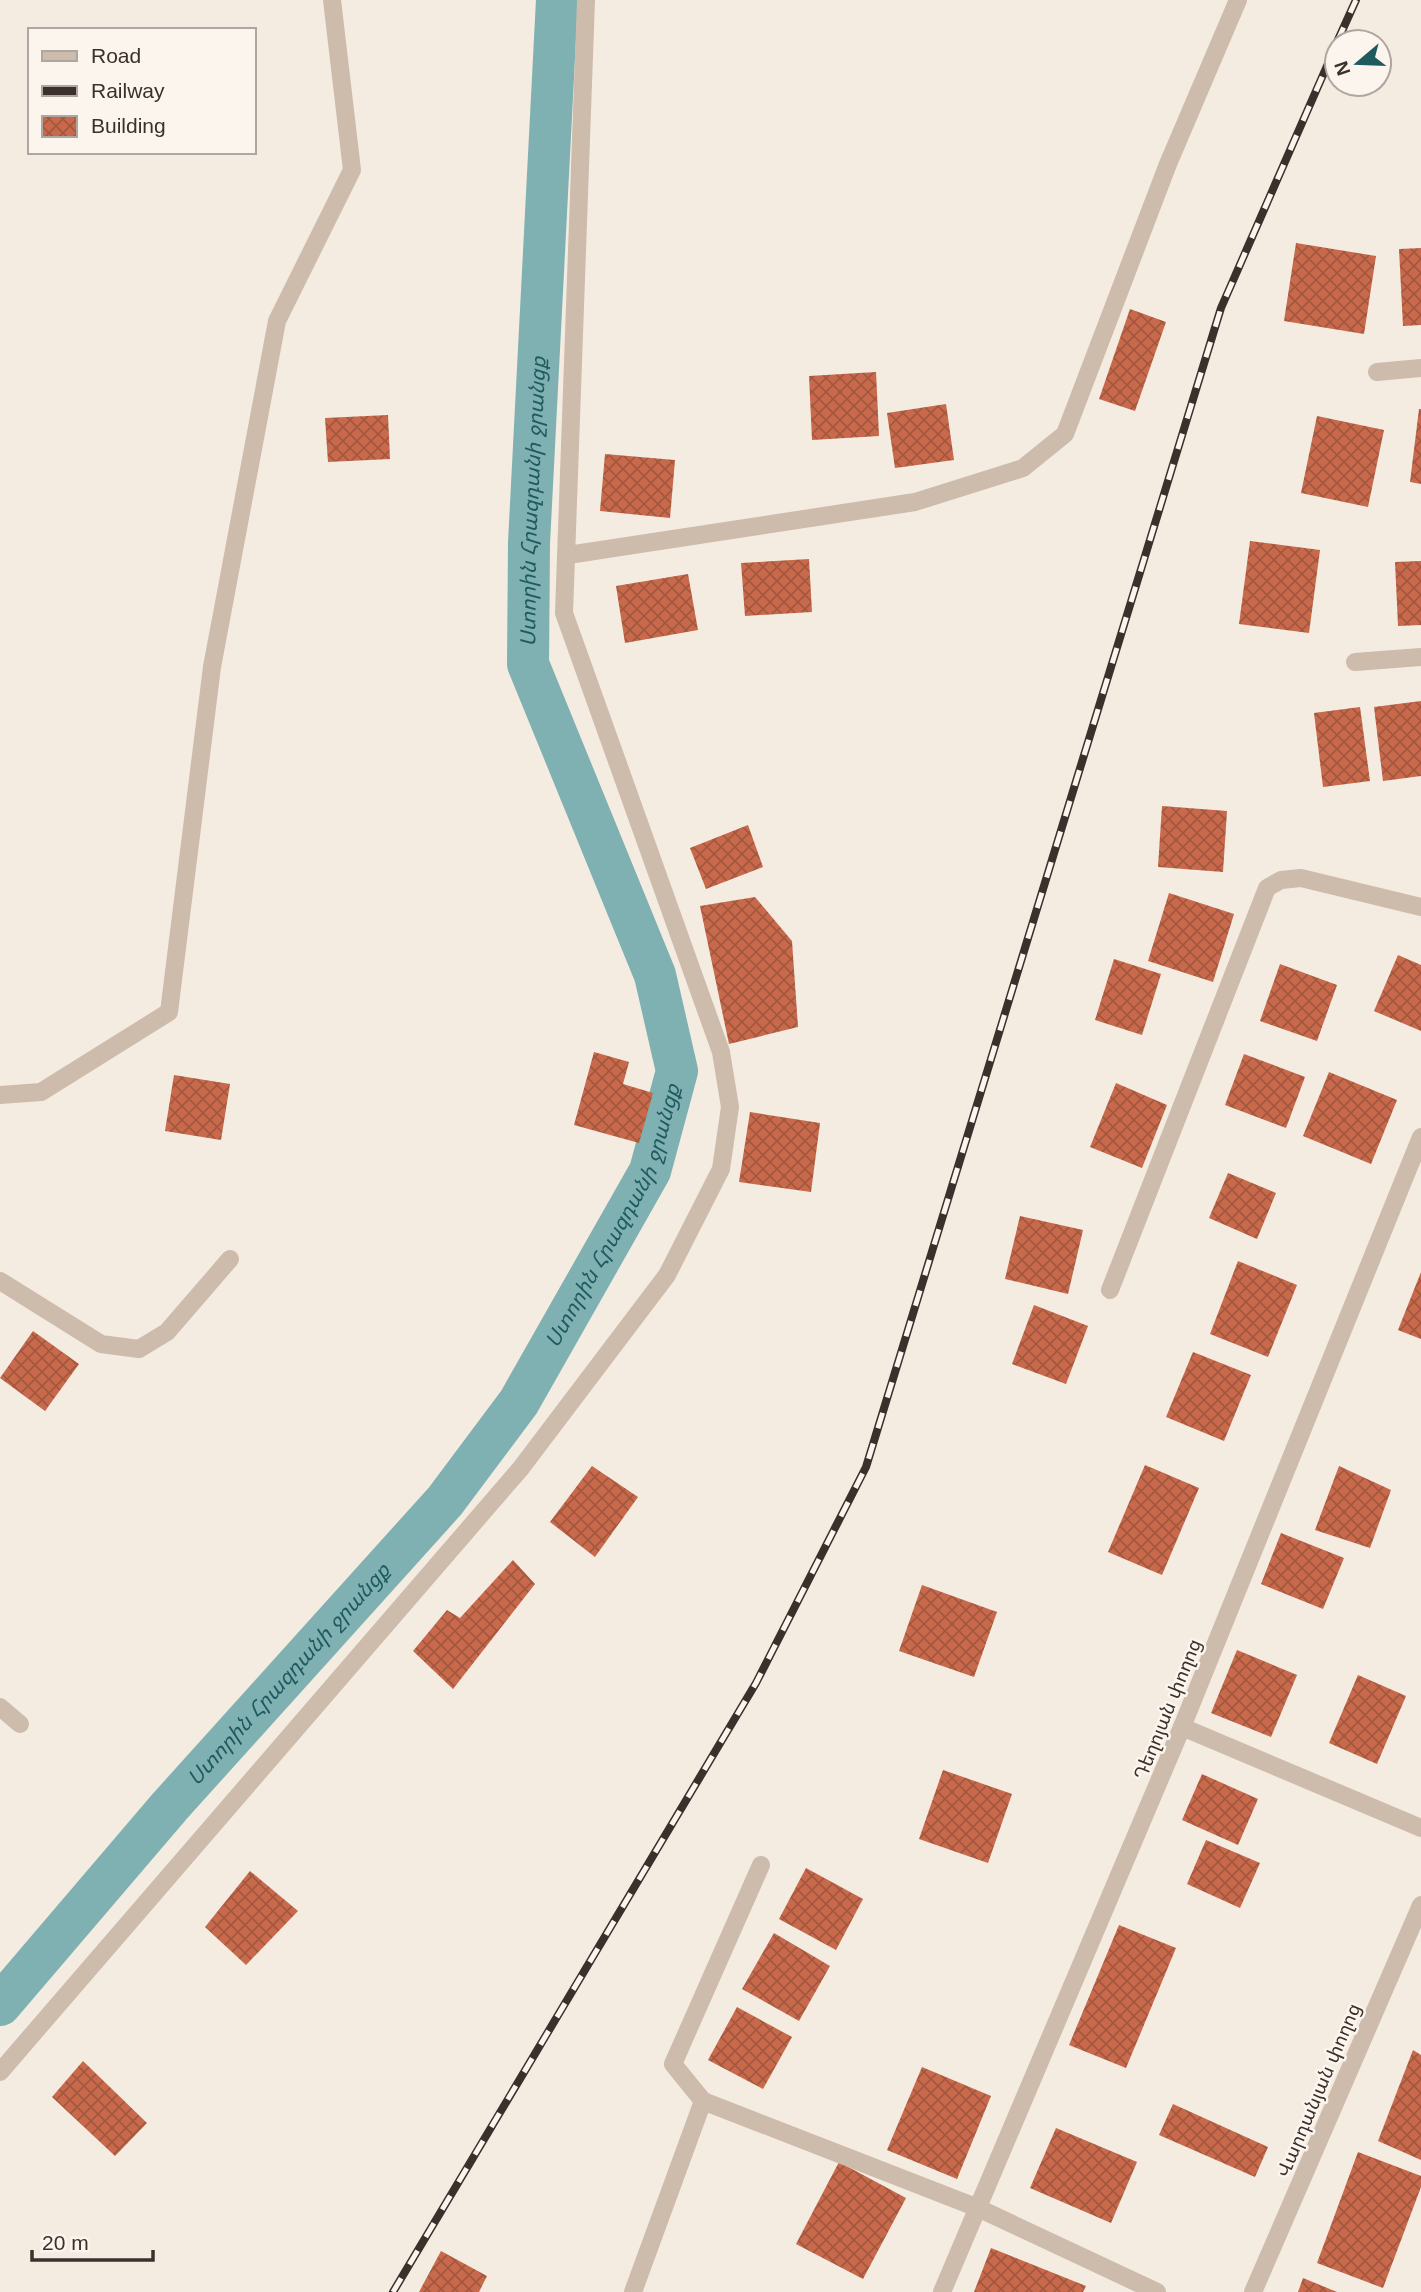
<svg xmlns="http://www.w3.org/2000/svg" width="1421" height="2292" font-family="Arial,'Noto Sans Armenian',sans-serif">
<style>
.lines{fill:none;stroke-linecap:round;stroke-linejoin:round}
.canal{stroke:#7fb0b2;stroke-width:42}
.building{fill:url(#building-cross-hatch)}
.lane{stroke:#cdbbac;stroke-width:18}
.street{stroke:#cdbbac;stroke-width:18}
.rail-casing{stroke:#3b302b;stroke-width:8}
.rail{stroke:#fbf5ee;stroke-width:5;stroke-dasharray:16;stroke-linecap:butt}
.labels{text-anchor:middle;stroke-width:5;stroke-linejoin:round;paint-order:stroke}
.street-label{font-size:19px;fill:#3b302b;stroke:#fbf5ee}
.water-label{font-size:21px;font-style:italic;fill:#1f5a5e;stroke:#fbf5ee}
</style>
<defs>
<pattern id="building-cross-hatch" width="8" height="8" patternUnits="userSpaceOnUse" patternTransform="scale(1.75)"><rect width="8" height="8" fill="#c8694b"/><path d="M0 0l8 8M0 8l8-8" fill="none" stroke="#a4573f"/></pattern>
</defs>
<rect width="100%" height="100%" fill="#f4ebe1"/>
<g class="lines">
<path class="canal" id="s1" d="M0 2005 170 1806 445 1501 519 1402 650 1171 677 1071 655 975 528 664 529 543 557 0"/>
</g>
<g class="building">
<path d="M1296 243 1376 256 1364 334 1284 321Z"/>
<path d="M1421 248V325L1403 326 1399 249Z"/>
<path d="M1130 309 1166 322 1135 411 1099 399Z"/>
<path d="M876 372 879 436 812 440 809 376Z"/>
<path d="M946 404 954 460 895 468 887 413Z"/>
<path d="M1419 409H1421V484L1410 482Z"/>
<path d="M388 415 390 459 328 462 325 418Z"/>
<path d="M1317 416 1384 430 1368 507 1301 493Z"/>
<path d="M605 454 675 460 670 518 600 511Z"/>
<path d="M1250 541 1320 550 1309 633 1239 624Z"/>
<path d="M809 559 812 612 745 616 741 563Z"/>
<path d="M1421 561V625L1398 626 1395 562Z"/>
<path d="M688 574 698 630 625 643 616 586Z"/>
<path d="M1421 701V776L1383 781 1374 707Z"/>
<path d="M1360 707 1370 781 1323 787 1314 713Z"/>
<path d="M1162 806 1227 811 1223 872 1158 867Z"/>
<path d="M748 825 763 867 706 889 690 848Z"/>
<path d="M1169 893 1234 914 1213 982 1148 961Z"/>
<path d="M755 897 792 941 798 1027 729 1044 700 906Z"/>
<path d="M1398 955 1421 965V1031L1374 1011Z"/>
<path d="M1114 959 1161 974 1142 1035 1095 1020Z"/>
<path d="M1280 964 1337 985 1317 1041 1260 1021Z"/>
<path d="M594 1052 629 1062 623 1084 653 1093 639 1143 574 1125Z"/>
<path d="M1244 1054 1305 1077 1286 1128 1225 1105Z"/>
<path d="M1329 1072 1397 1100 1371 1164 1303 1136Z"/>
<path d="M174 1075 230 1084 221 1140 165 1131Z"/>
<path d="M1116 1083 1167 1105 1142 1168 1090 1147Z"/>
<path d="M750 1112 820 1123 811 1192 739 1182Z"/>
<path d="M1228 1173 1276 1193 1257 1239 1209 1218Z"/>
<path d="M1020 1216 1083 1230 1068 1294 1005 1279Z"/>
<path d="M1238 1261 1297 1285 1268 1357 1210 1334Z"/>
<path d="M1421 1272V1339L1398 1330Z"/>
<path d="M1034 1305 1088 1326 1066 1384 1012 1364Z"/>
<path d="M33 1331 79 1364 45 1411 0 1378Z"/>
<path d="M1193 1352 1251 1375 1224 1441 1166 1417Z"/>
<path d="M1145 1465 1199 1488 1162 1575 1108 1552Z"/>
<path d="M592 1466 638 1497 595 1557 550 1522Z"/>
<path d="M1339 1466 1391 1490 1370 1548 1315 1530Z"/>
<path d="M1281 1533 1344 1558 1323 1609 1261 1584Z"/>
<path d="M513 1560 535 1584 453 1689 413 1651 447 1610 460 1618Z"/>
<path d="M922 1585 997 1612 974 1677 899 1651Z"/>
<path d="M1237 1650 1297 1675 1271 1737 1211 1713Z"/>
<path d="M1358 1675 1406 1696 1377 1764 1329 1743Z"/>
<path d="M943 1770 1012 1794 988 1863 919 1839Z"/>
<path d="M1202 1774 1258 1799 1238 1845 1182 1820Z"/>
<path d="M1206 1840 1260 1863 1240 1908 1187 1884Z"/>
<path d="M806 1868 863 1899 836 1950 779 1919Z"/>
<path d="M250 1871 298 1911 246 1965 205 1927Z"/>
<path d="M1119 1925 1176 1948 1126 2068 1069 2045Z"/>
<path d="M774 1933 830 1966 799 2021 742 1989Z"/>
<path d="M737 2007 792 2037 763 2089 708 2060Z"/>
<path d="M1413 2050 1421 2055V2160L1378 2141Z"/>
<path d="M83 2061 147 2123 115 2156 52 2097Z"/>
<path d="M922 2067 991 2096 957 2179 887 2150Z"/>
<path d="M1173 2104 1268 2147 1255 2177 1159 2135Z"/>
<path d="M1056 2128 1137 2162 1111 2223 1030 2188Z"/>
<path d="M1358 2152 1421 2176V2187L1383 2288 1317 2263Z"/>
<path d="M839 2162 906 2198 863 2279 796 2244Z"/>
<path d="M991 2248 1086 2286 1083 2292H974Z"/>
<path d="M441 2251 487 2276 479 2292H419Z"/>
<path d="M1303 2278 1337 2292H1298Z"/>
</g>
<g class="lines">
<g class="lane">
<path d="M0 1281 101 1344 139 1349 167 1332 230 1259"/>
<path d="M0 1707 20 1724"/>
<path d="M703 2101 673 2064 761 1865"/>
</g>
<g class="street">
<path d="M1377 372 1421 368"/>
<path d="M568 555 915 502 1023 468 1065 434 1168 164 1238 0"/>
<path d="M1355 662 1421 657"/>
<path d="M0 1095 41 1092 169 1012 212 667 277 321 352 170 332 0"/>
<path d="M1110 1290 1267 888 1281 880 1301 878 1421 907"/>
<path d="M1182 1727 1421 1828"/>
<path d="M0 2072 521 1468 667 1275 721 1169 730 1107 721 1052 564 613 586 0"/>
<path d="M633 2292 703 2101 978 2208 1157 2292"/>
<path d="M942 2292 1182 1727 1421 1137"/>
<path d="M1253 2292 1421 1905"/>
</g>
<g class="rail-casing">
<g id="rail">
<path d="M1337 42 1356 0"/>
<path d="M393 2292 756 1683 866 1467 1221 308 1337 43"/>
</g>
</g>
<use href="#rail" class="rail"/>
</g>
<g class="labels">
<g class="street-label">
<text transform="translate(1167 1709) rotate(-68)" y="7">Դեղոյան փողոց</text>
<text transform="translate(1318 2090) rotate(-67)" y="7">Վարդանյան փողոց</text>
</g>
<g class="water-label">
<text dy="7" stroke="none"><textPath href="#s1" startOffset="1762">Ստորին Հրազդանի ջրանցք</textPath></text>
<text dy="7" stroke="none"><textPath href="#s1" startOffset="1006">Ստորին Հրազդանի ջրանցք</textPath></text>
<text dy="7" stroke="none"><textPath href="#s1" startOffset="439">Ստորին Հրազդանի ջրանցք</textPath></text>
</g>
</g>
<rect x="28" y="28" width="228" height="126" fill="#fbf5ee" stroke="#aea6a0" stroke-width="2"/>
<rect x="42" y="51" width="35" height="10" fill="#cdbbac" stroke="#aea6a0" stroke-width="2"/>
<text x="91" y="63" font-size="21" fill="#3b302b">Road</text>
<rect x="42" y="86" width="35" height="10" fill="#3b302b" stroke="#aea6a0" stroke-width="2"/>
<text x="91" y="98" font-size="21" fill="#3b302b">Railway</text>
<rect x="42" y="116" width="35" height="21" fill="url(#building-cross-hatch)" stroke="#aea6a0" stroke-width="2"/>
<text x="91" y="133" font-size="21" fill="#3b302b">Building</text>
<g transform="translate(1358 63) rotate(251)"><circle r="33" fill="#fbf5ee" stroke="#aea6a0" stroke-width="2"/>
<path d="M0-5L12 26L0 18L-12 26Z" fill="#1f5a5e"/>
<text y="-10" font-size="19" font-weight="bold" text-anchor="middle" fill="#3b302b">N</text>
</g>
<path d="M32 2250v10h121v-10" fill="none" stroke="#3b302b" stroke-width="3.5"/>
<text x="42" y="2250" font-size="21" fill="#3b302b" stroke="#fbf5ee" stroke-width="5" paint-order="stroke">20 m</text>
</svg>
